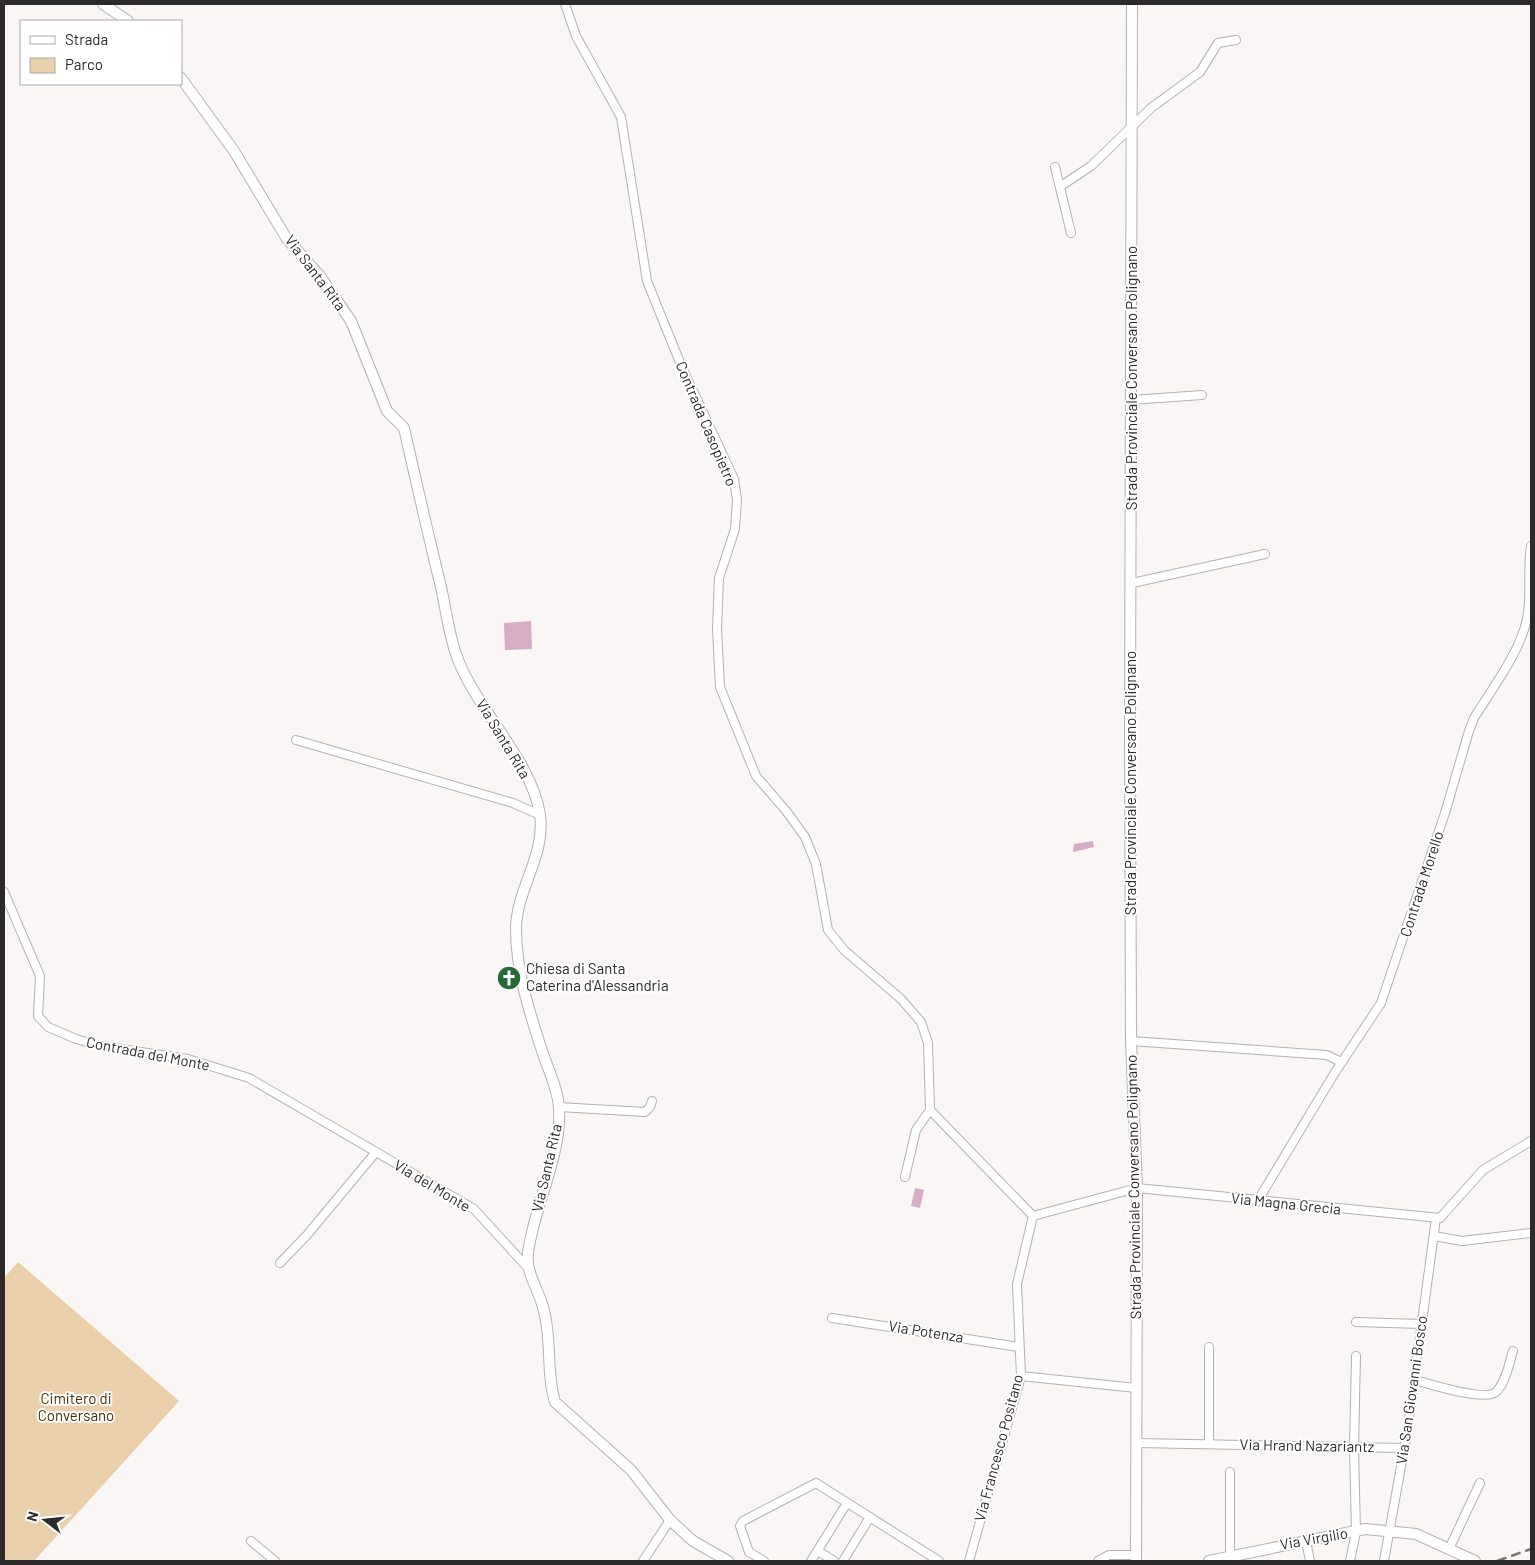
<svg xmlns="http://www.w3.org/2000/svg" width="1535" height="1565" font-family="Barlow,sans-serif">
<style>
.green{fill:#e9cfaa}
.water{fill:#d6adc5}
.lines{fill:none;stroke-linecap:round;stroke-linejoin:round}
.street-casing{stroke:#b4b1b0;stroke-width:10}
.secondary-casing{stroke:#b4b1b0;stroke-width:12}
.street{stroke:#fff;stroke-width:8}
.secondary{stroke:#fff;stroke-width:10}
.rail{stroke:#787575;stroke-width:2.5;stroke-dasharray:10 5;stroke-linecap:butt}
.labels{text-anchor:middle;stroke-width:4;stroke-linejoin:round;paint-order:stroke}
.street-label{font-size:15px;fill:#2b2929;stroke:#fff}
.poi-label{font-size:15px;fill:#2b2929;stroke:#fff;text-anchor:start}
.park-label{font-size:15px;fill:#4b3100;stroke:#fff}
</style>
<rect width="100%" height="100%" fill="#faf6f5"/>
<path class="green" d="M18 1262 179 1401 34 1561H4V1278Z"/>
<g class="water">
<path d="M531 621 532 649 505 650 504 623Z"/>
<path d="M1093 841 1094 847 1073 852 1074 844Z"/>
<path d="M915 1188 924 1190 920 1208 911 1206Z"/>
</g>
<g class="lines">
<g class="street-casing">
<g id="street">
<path d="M565 4 576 36 621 117 647 281 681 365 734 479 737 500 735 529 719 578 717 629 720 687 756 776 787 812 805 837 816 864 828 930 844 950 901 999 921 1022 928 1043 930 1110 1033 1216 1137 1188 1440 1218 1483 1170 1531 1141"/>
<path d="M1055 167 1071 233"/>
<path d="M1061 186 1091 166 1151 108 1200 72 1218 43 1236 40"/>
<path d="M1131 400 1202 395"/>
<path d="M1132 583 1265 554"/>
<path d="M296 740 513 803 540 815"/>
<path d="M4 892 40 976 38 1016 48 1027 76 1039 101 1046 188 1059 249 1078 474 1209 527 1267"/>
<path d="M1131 1041 1327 1055 1341 1062"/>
<path d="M559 1107 645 1112 650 1107 652 1101"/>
<path d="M905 1177 916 1130 930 1110"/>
<path d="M1257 1202 1334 1074 1381 1003 1445 813 1469 731 1474 718C1492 689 1520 652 1527 619 1532 596 1527 570 1531 546"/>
<path d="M1434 1236 1462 1241 1531 1233"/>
<path d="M280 1263 307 1235 376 1152"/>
<path d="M832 1318 1019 1347"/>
<path d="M1356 1322 1421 1324"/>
<path d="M1209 1347V1443"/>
<path d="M1021 1376 1136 1388"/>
<path d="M1415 1380C1430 1384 1487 1403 1497 1391 1506 1381 1509 1364 1513 1351"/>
<path d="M1136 1443 1404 1448"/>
<path d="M1230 1472V1556"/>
<path d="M251 1541 275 1561"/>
<path d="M1306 1541 1310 1561"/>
<path d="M1449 1549 1480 1483"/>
<path d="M818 1551 834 1561"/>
<path d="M643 1561 670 1520"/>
<path d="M764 1561 749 1552 740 1526 743 1521 816 1483 939 1561"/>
<path d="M811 1561 847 1503"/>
<path d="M843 1561 870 1517"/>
<path d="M969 1561 1021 1376 1017 1284 1033 1216"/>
<path d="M1098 1561 1109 1555H1136"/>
<path d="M1350 1561 1356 1532 1354 1447 1356 1356"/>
<path d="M1384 1561 1407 1433 1436 1218"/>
</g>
</g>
<g class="secondary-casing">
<g id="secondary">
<path d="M103 4 128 21"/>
<path d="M1132 4 1130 729 1131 1041 1137 1188 1136 1561"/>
<path d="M181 78 234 151 287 239 320 276 351 321 387 411 404 428C416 481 428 534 441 587 446 610 449 635 457 657 477 711 532 760 540 815 546 855 516 890 516 929 516 972 530 1014 543 1054 549 1071 558 1090 559 1108 562 1155 534 1206 528 1253 525 1273 540 1291 544 1311 552 1341 546 1373 555 1402L631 1470 670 1520 693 1541 728 1561"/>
<path d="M1209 1561 1365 1529 1416 1534 1475 1561"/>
</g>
</g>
<use href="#street" class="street"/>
<use href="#secondary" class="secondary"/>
<path class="rail" d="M1497 1561 1531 1549"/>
</g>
<defs>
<g id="church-disc" transform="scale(1.25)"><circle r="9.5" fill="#276a35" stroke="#fff"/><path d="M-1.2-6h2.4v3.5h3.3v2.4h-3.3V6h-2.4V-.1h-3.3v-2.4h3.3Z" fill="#fff"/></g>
</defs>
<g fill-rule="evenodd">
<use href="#church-disc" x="509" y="978"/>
</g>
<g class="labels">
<g class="street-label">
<text transform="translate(315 273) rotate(53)" y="5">Via Santa Rita</text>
<text transform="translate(1132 378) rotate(-90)" y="5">Strada Provinciale Conversano Polignano</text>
<text transform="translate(706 424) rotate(67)" y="5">Contrada Casopietro</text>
<text transform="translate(503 739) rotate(59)" y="5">Via Santa Rita</text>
<text transform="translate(1131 783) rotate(-90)" y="5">Strada Provinciale Conversano Polignano</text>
<text transform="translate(1422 884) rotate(-72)" y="5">Contrada Morello</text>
<text transform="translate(148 1054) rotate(11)" y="5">Contrada del Monte</text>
<text transform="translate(547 1168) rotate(-77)" y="5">Via Santa Rita</text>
<text transform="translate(432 1186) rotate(31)" y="5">Via del Monte</text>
<text transform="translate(1134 1187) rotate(-91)" y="5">Strada Provinciale Conversano Polignano</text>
<text transform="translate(1286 1204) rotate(6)" y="5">Via Magna Grecia</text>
<text transform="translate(926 1332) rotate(9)" y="5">Via Potenza</text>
<text transform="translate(1412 1390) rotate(-82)" y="5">Via San Giovanni Bosco</text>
<text transform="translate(1307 1446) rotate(1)" y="5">Via Hrand Nazariantz</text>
<text transform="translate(999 1448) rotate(-75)" y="5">Via Francesco Positano</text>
<text transform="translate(1314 1539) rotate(-10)" y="5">Via Virgilio</text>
</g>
<g class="poi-label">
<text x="526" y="974">Chiesa di Santa<tspan x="526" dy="17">Caterina d'Alessandria</tspan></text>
</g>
<g class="park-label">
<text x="76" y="1404">Cimitero di<tspan x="76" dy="17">Conversano</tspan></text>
</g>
</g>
<rect width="1535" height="1565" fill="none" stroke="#2b2929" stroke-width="10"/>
<rect x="20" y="20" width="162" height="65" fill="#ffffff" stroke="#aaa9a9"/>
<rect x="30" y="36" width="25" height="8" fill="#ffffff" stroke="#aaa9a9"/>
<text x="65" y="45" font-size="15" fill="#2b2929">Strada</text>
<rect x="30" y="58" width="25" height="15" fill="#e9cfaa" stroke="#aaa9a9"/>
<text x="65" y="70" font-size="15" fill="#2b2929">Parco</text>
<g transform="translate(45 1520) rotate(286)" stroke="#ffffff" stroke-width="4" paint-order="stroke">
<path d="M0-4L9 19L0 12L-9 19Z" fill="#2b2929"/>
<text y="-8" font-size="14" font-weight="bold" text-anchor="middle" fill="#2b2929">N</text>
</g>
</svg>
